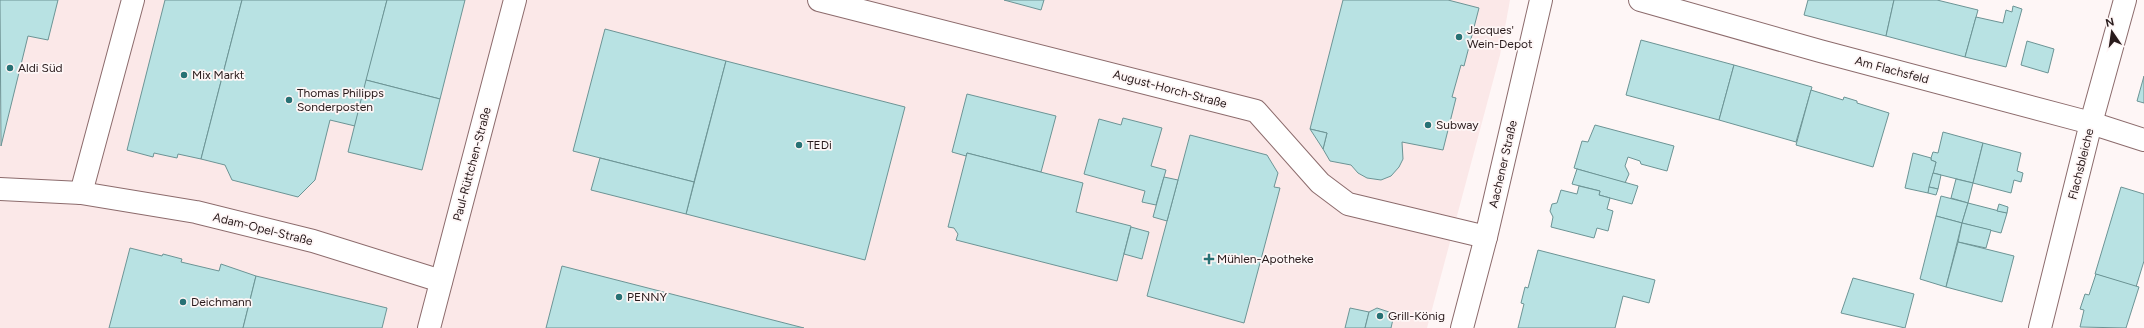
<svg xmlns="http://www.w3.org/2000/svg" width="2144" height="328" font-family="Figtree,sans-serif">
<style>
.built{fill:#fbe8e8}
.building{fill:#b8e2e3;stroke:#6c9495}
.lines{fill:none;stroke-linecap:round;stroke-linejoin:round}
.minor-casing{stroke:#8c6b6c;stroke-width:24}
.major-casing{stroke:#8c6b6c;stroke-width:24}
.minor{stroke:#fff;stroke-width:22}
.major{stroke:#fff;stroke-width:22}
.poi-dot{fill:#277174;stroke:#fef6f6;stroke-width:1.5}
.labels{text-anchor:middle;stroke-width:3.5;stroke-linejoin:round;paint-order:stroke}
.poi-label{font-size:12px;fill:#281a1b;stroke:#fef6f6;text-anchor:start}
.street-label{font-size:12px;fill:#281a1b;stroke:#fef6f6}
</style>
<rect width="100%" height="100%" fill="#fef6f6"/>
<path class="built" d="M0 0H1510L1500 55 1427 328H0Z"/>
<g class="building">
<path d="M0 0H58L48 40 28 36 1 146Z"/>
<path d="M165 0H242L201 159 178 154 177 158 154 153 153 157 127 150Z"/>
<path d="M242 0H387L355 126 330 120 315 180 298 197 232 180 225 165 201 159Z"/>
<path d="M387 0H465L440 99 366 80Z"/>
<path d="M1004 0H1044L1041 10Z"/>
<path d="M1343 0H1448L1479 8 1464 66 1461 65 1452 97 1456 98 1443 150 1402 142 1403 159 1399 167 1391 176 1381 180 1367 178 1358 173 1351 165 1330 161 1323 149 1327 133 1310 129Z"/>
<path d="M1808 0H1894L1886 36 1804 15Z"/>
<path d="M1894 0H1937L1978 10 1965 57 1886 36Z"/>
<path d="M2013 6 2022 9 2006 67 1965 57 1976 17 2003 23 2006 10 2012 12Z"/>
<path d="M605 29 726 61 694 182 573 151Z"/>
<path d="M1641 40 1734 65 1719 120 1626 95Z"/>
<path d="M2027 41 2054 49 2048 73 2021 65Z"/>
<path d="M726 61 905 107 865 260 686 214Z"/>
<path d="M1734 65 1812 87 1796 142 1719 120Z"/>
<path d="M2144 76V103L2137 101Z"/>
<path d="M366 80 440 99 422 170 348 152Z"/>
<path d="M1811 90 1843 100 1844 97 1857 101V103L1889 113 1873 167 1796 145Z"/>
<path d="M967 94 1056 116 1041 172 967 153 966 156 952 152Z"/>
<path d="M1123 118 1162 128 1151 166 1166 170 1156 205 1142 202 1145 191 1084 174 1099 119 1121 125Z"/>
<path d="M1595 125 1674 146 1667 171 1641 164 1640 161 1628 157 1625 166 1629 174 1625 183 1574 168 1582 141 1588 142Z"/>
<path d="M1310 129 1327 133 1323 149Z"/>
<path d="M1943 132 1983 143 1973 183 1933 173 1936 162 1931 160V158L1933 152 1938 153Z"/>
<path d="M1190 135 1267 155 1278 173 1274 187 1280 188 1244 323 1147 296Z"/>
<path d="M1983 143 2021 153 2017 171 2023 173 2021 182 2014 180 2011 193 1973 183Z"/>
<path d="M967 153 1083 183 1076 212 1131 226 1117 281 956 240 958 234 954 228 948 227Z"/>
<path d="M1913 153 1931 158V160L1936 162 1928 193 1905 188Z"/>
<path d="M600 158 694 182 686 214 591 190Z"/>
<path d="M1577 169 1638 186 1632 204 1599 195 1600 191 1572 184Z"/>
<path d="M1933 173 1941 175 1938 189 1929 187Z"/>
<path d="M1164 177 1178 180 1167 221 1153 217Z"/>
<path d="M1956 179 1973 183 1968 203 1951 198Z"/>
<path d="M1579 186 1600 191 1599 195 1610 198 1607 209 1613 211 1608 231 1597 228 1594 238 1551 227 1553 217 1550 211 1552 204 1557 203 1561 190 1577 194Z"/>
<path d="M1929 187 1938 189 1936 195 1928 193Z"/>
<path d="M2121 187 2144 194V261L2136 287 2095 274Z"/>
<path d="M1941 196 1968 203 1962 223 1936 216Z"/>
<path d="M1968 203 2007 213 2001 233 1962 223Z"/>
<path d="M1999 204 2008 207 2007 213 1997 211Z"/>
<path d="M1936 216 1962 223 1946 287 1920 279Z"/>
<path d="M1962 223 1991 230 1986 248 1958 242Z"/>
<path d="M1131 227 1149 232 1142 259 1124 254Z"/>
<path d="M1958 242 2014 256 2002 302 1946 287Z"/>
<path d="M130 248 162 256 163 254 182 259 181 262 219 271 221 264 256 276 243 328H109Z"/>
<path d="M1538 250 1655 280 1649 303 1623 296 1615 328H1518L1524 304 1521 303 1525 287 1528 288Z"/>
<path d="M562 266 804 328H546Z"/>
<path d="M2096 274 2139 287 2126 328 2080 327 2084 310 2080 309 2085 294 2089 295Z"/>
<path d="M256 276 387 308 382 328H243Z"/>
<path d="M1853 278 1914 294 1905 328 1841 313Z"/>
<path d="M1350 308 1369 312 1365 328H1345Z"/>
<path d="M1377 308 1389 312 1393 319 1391 328H1365L1369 312Z"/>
</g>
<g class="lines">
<g class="minor-casing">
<g id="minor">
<path d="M133 0 81 193 196 212 313 241 441 281"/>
<path d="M819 0 1256 111 1320 183 1348 204 1486 237"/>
<path d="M1640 0 1820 51 2091 123 2144 140"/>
<path d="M0 189 81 193"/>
<path d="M429 328 515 0"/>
<path d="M2040 328 2091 123 2125 0"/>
</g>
</g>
<g class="major-casing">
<path id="major" d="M1462 328 1486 237 1541 0"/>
</g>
<use href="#minor" class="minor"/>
<use href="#major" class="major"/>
</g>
<g class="poi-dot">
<circle cx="1459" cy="37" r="4"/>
<circle cx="10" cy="68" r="4"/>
<circle cx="184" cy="75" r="4"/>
<circle cx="289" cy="100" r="4"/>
<circle cx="1428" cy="125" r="4"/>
<circle cx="799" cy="145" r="4"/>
<path d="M1207 253h4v4h4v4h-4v4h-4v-4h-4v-4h4z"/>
<circle cx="619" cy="297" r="4"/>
<circle cx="183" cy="302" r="4"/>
<circle cx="1380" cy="316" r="4"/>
</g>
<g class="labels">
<g class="poi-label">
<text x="1467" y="34">Jacques'<tspan x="1467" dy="14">Wein-Depot</tspan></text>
<text x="18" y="72">Aldi Süd</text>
<text x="192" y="79">Mix Markt</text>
<text x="297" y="97">Thomas Philipps<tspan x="297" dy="14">Sonderposten</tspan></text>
<text x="1436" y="129">Subway</text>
<text x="807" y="149">TEDi</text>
<text x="1217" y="263">Mühlen-Apotheke</text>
<text x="627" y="301">PENNY</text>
<text x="191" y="306">Deichmann</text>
<text x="1388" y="320">Grill-König</text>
</g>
<g class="street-label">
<text transform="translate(1892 70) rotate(15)" y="4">Am Flachsfeld</text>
<text transform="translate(1170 89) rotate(15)" y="4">August-Horch-Straße</text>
<text transform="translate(472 164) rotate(-75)" y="4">Paul-Rüttchen-Straße</text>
<text transform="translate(1503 164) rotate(-77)" y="4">Aachener Straße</text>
<text transform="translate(2081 164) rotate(-76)" y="4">Flachsbleiche</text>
<text transform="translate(263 229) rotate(14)" y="4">Adam-Opel-Straße</text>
</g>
</g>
<g transform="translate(2112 32) rotate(347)" stroke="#fef6f6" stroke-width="3" paint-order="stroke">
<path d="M0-3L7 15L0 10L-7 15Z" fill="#281a1b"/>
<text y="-6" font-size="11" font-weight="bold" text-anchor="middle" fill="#281a1b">N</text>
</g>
</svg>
